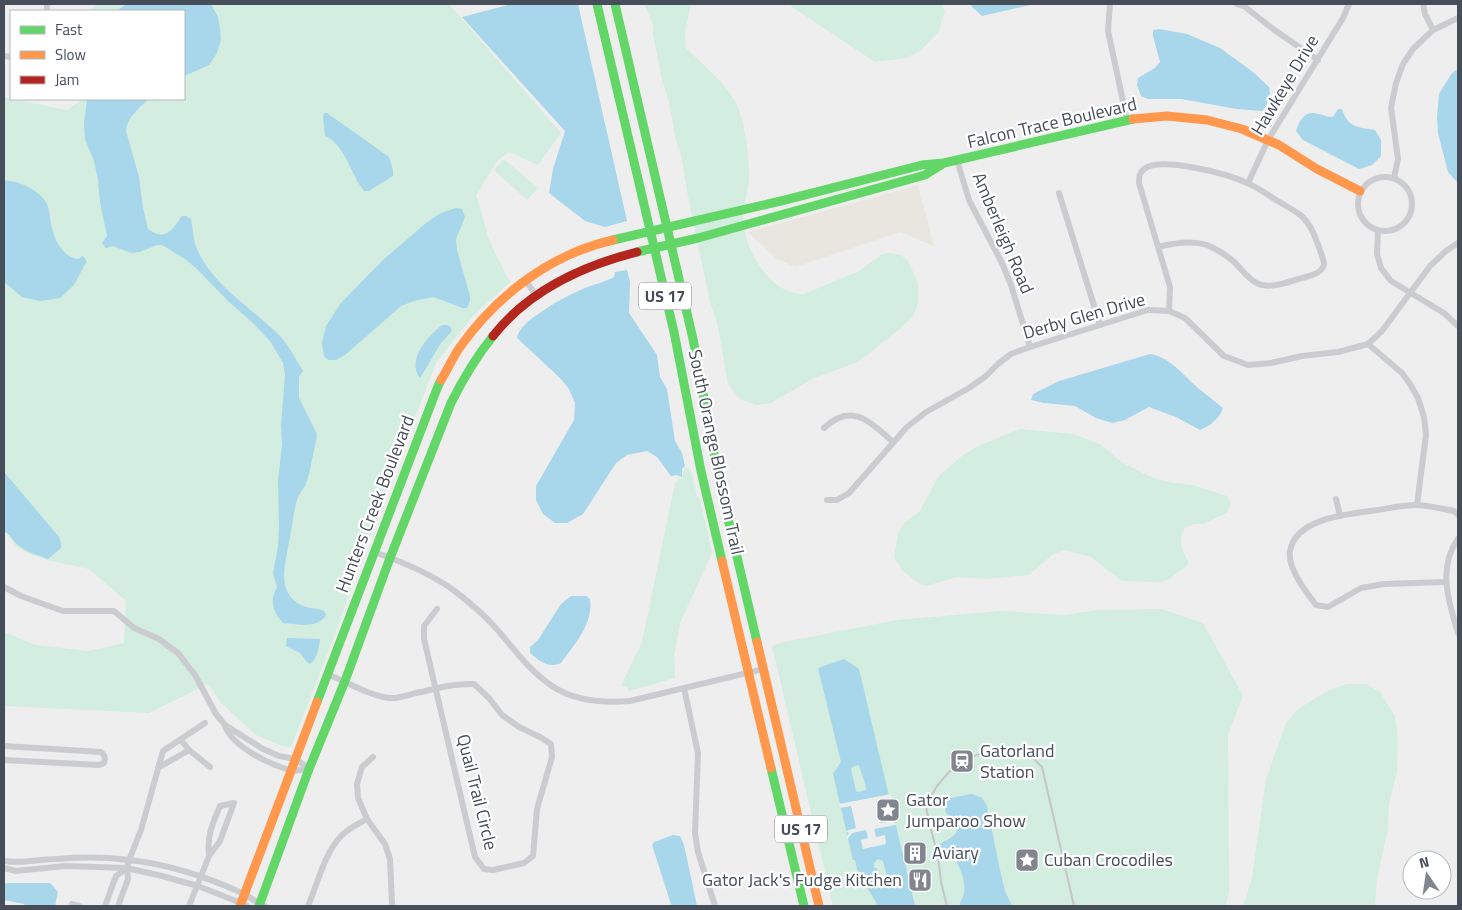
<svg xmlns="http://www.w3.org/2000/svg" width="1462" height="910" font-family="'Titillium Web',sans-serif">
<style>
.commercial{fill:#e8e6de}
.green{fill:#d3ede0}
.water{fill:#a8d6ea;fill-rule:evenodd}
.pier{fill:#efeeee;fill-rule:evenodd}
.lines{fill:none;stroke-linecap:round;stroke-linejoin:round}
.street{stroke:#cacccf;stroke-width:6}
.fast{stroke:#63d668;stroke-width:9}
.slow{stroke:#ff974d;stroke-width:9}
.jam{stroke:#b3261e;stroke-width:9}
.rail{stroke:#c4c6c8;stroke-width:2}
.labels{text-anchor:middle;stroke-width:4.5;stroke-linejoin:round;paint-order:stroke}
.shield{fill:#fff;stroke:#7e838c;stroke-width:1}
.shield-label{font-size:16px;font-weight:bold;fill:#464e5a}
.street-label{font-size:18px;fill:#464e5a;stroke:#fff}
.poi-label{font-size:18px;fill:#464e5a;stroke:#fff;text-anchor:start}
</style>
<rect width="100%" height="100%" fill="#efeeee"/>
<path class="commercial" d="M918 185 934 246 900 232 795 267 777 259 748 232Z"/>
<g class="green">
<path d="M96 4H449L561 133 538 165 509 152 497 161 476 196C482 210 484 225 489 239 495 254 503 268 510 282L472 317 436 363 382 504 333 640 291 747 282 746 256 735 222 704 208 684 149 713 4 706V632L36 645 88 651 124 643 126 601 89 569 47 560 29 554 15 545 8 535 4 532V97L66 110 80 101V99H184V11H91Z"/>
<path d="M644 4H691L685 33 686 48C703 65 727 84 737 105 745 123 749 156 749 176 749 191 742 206 743 221 745 250 770 295 804 294L859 271 882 254 889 253 901 255 908 261 918 283V304L913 316 900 329 858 362 812 379 771 403 757 405 740 399 728 384 717 322 710 302 688 196 681 155 676 141 669 102 662 80 653 34V24Z"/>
<path d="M790 4H942L945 11 939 31 921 50 906 58 875 62 792 7Z"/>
<path d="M504 159 538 188 527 200 494 170Z"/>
<path d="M1020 429 1073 434 1102 445 1121 462 1151 477 1168 482 1192 485 1227 496 1231 503 1227 513 1203 524H1195L1184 528C1179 543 1181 549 1189 562L1187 566 1169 579 1161 582 1122 581 1091 557 1064 550 1052 555 1029 575 986 579 957 577 926 586 918 583 902 570 894 558 898 533 904 523 920 511 938 477 963 455 978 446Z"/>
<path d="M685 467 691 470 697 496 700 499 712 553 680 623 674 657 675 678 629 691 627 686H621L642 642 675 483 682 477Z"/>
<path d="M1162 609 1203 623 1243 696 1228 735 1229 892 1226 906H833L772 646 784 642 897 620 1001 611 1065 615 1098 610Z"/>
<path d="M1347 684H1366L1380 692 1395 716 1398 742 1397 771 1389 804 1388 829 1377 879 1375 906H1243L1252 878 1266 779 1286 723 1298 709 1327 691Z"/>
</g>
<g class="water">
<path d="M127 4H211L218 17 220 28 221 40 217 53 209 65 184 76V11H116Z"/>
<path d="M512 4H578L627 221 605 227 585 221 549 193 553 169 565 131 462 17Z"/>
<path d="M971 4H1035L982 16 972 7Z"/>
<path d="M1159 29 1187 34 1220 48 1253 72 1269 87 1270 93 1266 107 1262 111 1237 109 1181 99H1148L1141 96 1137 85 1138 78 1155 68 1160 62 1153 36V30Z"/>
<path d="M1458 69V183L1448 172 1438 133 1437 117 1439 94 1452 73Z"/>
<path d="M87 99H149C139 108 127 117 126 131L139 177 143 208 148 229C166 242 172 230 182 216H186L191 219C193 228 193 240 197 249 213 286 251 307 279 335 288 344 294 356 300 366L303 371 299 377V398L316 432 317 436 309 474 305 486 299 495 296 503C293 516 292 529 289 542 285 565 276 592 301 605 309 609 317 608 324 611L326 614 325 617C314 629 297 624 283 623 273 611 269 602 277 587L273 573 278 547 279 526 278 481 282 444 281 425 285 375 283 363 270 341 253 323 228 301 197 269 185 259 162 245H157L140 252 131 253 113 246 106 248 102 243 107 236 106 231 100 202 98 180 94 161 85 139 84 123Z"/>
<path d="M1338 109H1342C1348 128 1358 127 1375 130L1381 140V156L1372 165 1359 169 1303 140 1296 131C1298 124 1303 113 1312 113 1319 113 1326 117 1333 117Z"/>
<path d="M324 113H327L389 157 393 170V176L369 191H364C351 175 345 144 325 136L323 116Z"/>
<path d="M4 180C9 181 14 181 19 183 29 186 43 195 47 204 50 211 50 220 52 228 55 241 63 257 78 259L83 256 87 262 84 266 74 285 60 298 40 301 22 297 4 282Z"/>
<path d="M456 208 462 209 465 217 456 239 457 250 470 296V301L467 308H463L433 297 414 301 401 306 345 355 336 360H328L324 356 322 343 326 326 341 303 383 260 426 223 441 213Z"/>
<path d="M627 270 630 282 629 313 657 355 660 377 667 389 675 441 682 453 685 466 682 469V477L677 475 671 476 657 457 647 451 627 455 616 463 583 514 567 523H555L543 514 536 500V486L574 420 575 403 569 389 560 378 517 338C519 328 529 320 537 315 554 303 566 296 585 288 595 284 605 282 614 277L615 272Z"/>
<path d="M442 325H446L450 326 452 331 441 343 420 378C406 360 428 336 442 325Z"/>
<path d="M1150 354C1170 357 1183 375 1198 388 1206 395 1215 401 1223 408 1220 418 1210 426 1200 430L1176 417 1149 407 1125 420 1112 423 1096 418 1075 406 1044 403 1031 400 1033 394 1059 381Z"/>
<path d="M4 472 59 537 61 543V548L48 559C38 555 26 552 18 545 12 540 11 535 4 531Z"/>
<path d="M571 596H586L590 599C594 623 574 645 561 663 548 669 540 661 530 653V647L538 640 561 604Z"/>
<path d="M287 638 320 639C319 647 317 660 310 664L307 662 300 653 286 646Z"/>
<path d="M844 659 859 669 915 906H877L876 902 858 873 855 860H853L833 774 841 762 818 668ZM859 765 866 787V790L858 792 856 791 851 769 852 767ZM878 859 883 861 888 880C882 891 877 880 875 874L878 873 877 868H874V863Z"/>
<path d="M972 794 982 798 987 806 1000 870 1005 891 1012 906H960C960 900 962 900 964 894 966 881 960 868 954 857L946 856 942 857 940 844 952 837 957 832C956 824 952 817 946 813L945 808 947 800 951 798Z"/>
<path d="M673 835 680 836 684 845 697 906H672L671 904 652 845 654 842Z"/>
<path d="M9 883H50L58 892 55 906H26L24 904 4 900V884Z"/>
</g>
<path class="pier" d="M891 794 896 819 894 820 896 825 874 829 876 837 885 835 886 844 863 849 861 840 868 838 866 830 852 833 847 840V836L849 833 846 831 856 828 851 806 840 808 839 804ZM889 798V800L886 801V804L890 805 891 808 884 811 891 810 892 814 888 817 889 822 881 823 876 801Z"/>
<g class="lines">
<g class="street">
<path d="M1110 4 1108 31 1127 120"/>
<path d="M1237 4 1244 6 1273 29 1318 60"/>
<path d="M1423 4 1425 14 1433 30"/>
<path d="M47 11V4"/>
<path d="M4 56 11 57"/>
<path d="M957 160 969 200 1002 263 1011 285 1030 347"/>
<circle cx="1385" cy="204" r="27"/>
<path d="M1394 178 1398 159 1391 108 1396 83 1403 64 1413 49 1433 30 1458 18"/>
<path d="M1248 183 1268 140 1343 18 1349 4"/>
<path d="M1059 193 1100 325"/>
<path d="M1378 231 1377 254 1381 268 1391 281 1444 313 1458 326"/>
<path d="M1158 247C1174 243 1191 240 1207 245 1216 249 1225 254 1233 261 1247 274 1253 289 1276 285 1285 284 1294 280 1302 278 1309 276 1322 274 1324 264 1324 260 1321 254 1320 250 1315 237 1311 223 1299 214 1292 209 1284 205 1276 200 1267 194 1257 187 1247 183 1228 174 1161 156 1144 169 1139 173 1139 177 1139 183L1170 287 1169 311"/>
<path d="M525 280 536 295"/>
<path d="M1368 344 1402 373 1410 384 1418 398 1424 417 1426 435 1417 505"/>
<path d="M824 428C852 401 871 423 893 442"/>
<path d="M1336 499 1340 516"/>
<path d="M827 500H837L849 493 907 427 926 412 969 388 986 376 998 364 1011 354 1030 347 1148 310 1169 311 1185 318 1224 356 1248 365 1271 363 1302 356 1338 352 1368 344 1382 331 1430 266 1446 251 1458 243"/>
<path d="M1458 539C1437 568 1449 603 1458 633"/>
<path d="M374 552C403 562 432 574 456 592 469 602 483 614 494 626 513 647 527 669 552 686 574 701 604 703 630 701L764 669"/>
<path d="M1445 582 1384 584 1361 588 1328 607 1316 605C1307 593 1287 568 1290 551 1296 517 1350 514 1378 510 1390 508 1403 505 1416 505 1428 505 1442 509 1454 511L1458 515"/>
<path d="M4 587 21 596 63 611H114L134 628 159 639 178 653 195 675 216 714 225 725 263 749 279 756 296 759 309 769"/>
<path d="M327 674C347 682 368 695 389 698 398 699 408 695 416 693 435 689 454 683 474 684L489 698 502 715 519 727 540 737 551 744 552 757 537 809 533 856 524 863 493 870 484 869 475 857 424 639V626L437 609"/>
<path d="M684 688 698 753 695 833 698 852 715 906"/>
<path d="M225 726C233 747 269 764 289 770 295 771 303 770 309 769"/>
<path d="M181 740 189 750 210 767"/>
<path d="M4 746 101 752 104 755 105 759 104 763 99 765 4 760"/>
<path d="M373 757 362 767 357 784 358 798 367 819 385 844 390 859 392 904"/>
<path d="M158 768 189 750"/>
<path d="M4 861C22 864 39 859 57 859 80 857 105 857 129 860 167 864 207 877 242 893 250 897 257 903 265 906"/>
<path d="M4 868 16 871 65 866 127 868 162 876 198 886 241 903 247 906"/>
<path d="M72 904 79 906"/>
<path d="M105 906 116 876 127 868"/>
<path d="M118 906 128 879 127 868 129 860 141 830 163 751 205 723"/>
<path d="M189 906 209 856 220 841 234 803 220 806C212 825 207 835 209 856"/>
<path d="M308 906C318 883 324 854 341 836 349 828 358 824 367 819"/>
</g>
<g class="fast">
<path d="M597 4 674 332 701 471 722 561"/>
<path d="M615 4 693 339 719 480 757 642"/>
<path d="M613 240 785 200 922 165 944 163 1133 119"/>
<path d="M637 252 698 238 925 175 941 165"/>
<path d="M317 702 438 386 441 380"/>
<path d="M771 768 804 906"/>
<path d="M259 906 309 769 345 681 390 558 451 403C463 379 476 357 493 336"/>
</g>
<g class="slow">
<path d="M1133 119 1167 116 1207 120 1242 129 1279 145 1317 169 1360 191"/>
<path d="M441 380C448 369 453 357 460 347 497 295 551 254 613 240"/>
<path d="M722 561 771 768"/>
<path d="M757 642 819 906"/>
<path d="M240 906 317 702"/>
</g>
<path class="jam" d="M493 336C529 290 582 266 637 252"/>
<path class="rail" d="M947 906 941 882 938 856 928 818 926 805 937 786 948 773 962 761 986 751 1014 750 1030 755 1042 767 1074 906"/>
</g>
<defs>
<g id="station-square" transform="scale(1.25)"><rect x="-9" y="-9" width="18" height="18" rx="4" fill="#81868e" stroke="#fff"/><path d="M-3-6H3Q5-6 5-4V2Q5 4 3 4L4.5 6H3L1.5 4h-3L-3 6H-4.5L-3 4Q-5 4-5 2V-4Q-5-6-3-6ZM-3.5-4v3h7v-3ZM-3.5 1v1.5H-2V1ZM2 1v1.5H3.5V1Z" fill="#fff"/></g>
<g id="sight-square" transform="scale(1.25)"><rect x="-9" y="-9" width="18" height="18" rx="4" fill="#81868e" stroke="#fff"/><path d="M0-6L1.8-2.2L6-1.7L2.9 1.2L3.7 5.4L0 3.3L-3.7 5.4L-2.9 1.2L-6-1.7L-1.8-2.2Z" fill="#fff"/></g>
<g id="building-square" transform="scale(1.25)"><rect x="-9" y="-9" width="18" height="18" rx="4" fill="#81868e" stroke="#fff"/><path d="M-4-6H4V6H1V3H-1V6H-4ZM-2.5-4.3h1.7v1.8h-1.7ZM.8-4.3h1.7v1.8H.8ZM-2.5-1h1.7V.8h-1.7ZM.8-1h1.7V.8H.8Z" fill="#fff"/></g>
<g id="restaurant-square" transform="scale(1.25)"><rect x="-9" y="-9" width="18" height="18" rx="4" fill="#81868e" stroke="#fff"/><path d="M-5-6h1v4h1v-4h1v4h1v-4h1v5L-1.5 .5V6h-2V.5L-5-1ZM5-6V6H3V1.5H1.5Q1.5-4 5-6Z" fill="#fff"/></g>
</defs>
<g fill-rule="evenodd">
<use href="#station-square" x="962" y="761"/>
<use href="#sight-square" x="888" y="810"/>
<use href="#building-square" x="915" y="853"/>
<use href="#sight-square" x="1027" y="860"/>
<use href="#restaurant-square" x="920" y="880"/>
</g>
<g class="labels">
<g class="shield">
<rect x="639" y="282.5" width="52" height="27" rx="4"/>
<rect x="775" y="815.5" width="52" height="27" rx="4"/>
</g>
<g class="shield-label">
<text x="665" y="302">US 17</text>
<text x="801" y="835">US 17</text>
</g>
<g class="street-label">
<text transform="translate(1285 85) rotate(-59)" y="6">Hawkeye Drive</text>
<text transform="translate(1052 123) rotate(-13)" y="6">Falcon Trace Boulevard</text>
<text transform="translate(1003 233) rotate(67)" y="6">Amberleigh Road</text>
<text transform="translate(1084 316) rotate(-16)" y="6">Derby Glen Drive</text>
<text transform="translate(716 452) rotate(78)" y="6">South Orange Blossom Trail</text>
<text transform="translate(375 504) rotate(-69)" y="6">Hunters Creek Boulevard</text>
<text transform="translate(477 792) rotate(76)" y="6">Quail Trail Circle</text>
</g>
<g class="poi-label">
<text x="980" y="757">Gatorland<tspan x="980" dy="21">Station</tspan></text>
<text x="906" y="806">Gator<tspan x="906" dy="21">Jumparoo Show</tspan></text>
<text x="932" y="859">Aviary</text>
<text x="1044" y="866">Cuban Crocodiles</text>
<text x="902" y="886" text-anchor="end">Gator Jack's Fudge Kitchen</text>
</g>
</g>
<rect width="1462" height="910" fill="none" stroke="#464e5a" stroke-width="10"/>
<rect x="10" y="10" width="175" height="90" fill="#ffffff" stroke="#b5b8bd"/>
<rect x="20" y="26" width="25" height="8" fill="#63d668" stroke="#b5b8bd"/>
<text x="55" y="35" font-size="15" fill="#464e5a">Fast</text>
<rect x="20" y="51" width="25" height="8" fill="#ff974d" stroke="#b5b8bd"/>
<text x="55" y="60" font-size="15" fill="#464e5a">Slow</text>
<rect x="20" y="76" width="25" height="8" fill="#b3261e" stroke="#b5b8bd"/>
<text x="55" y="85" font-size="15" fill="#464e5a">Jam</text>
<g transform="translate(1427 875) rotate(347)"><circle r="24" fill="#ffffff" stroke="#b5b8bd"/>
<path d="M0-4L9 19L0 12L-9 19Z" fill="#81868e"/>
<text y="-8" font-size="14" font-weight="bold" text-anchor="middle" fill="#464e5a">N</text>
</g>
</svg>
